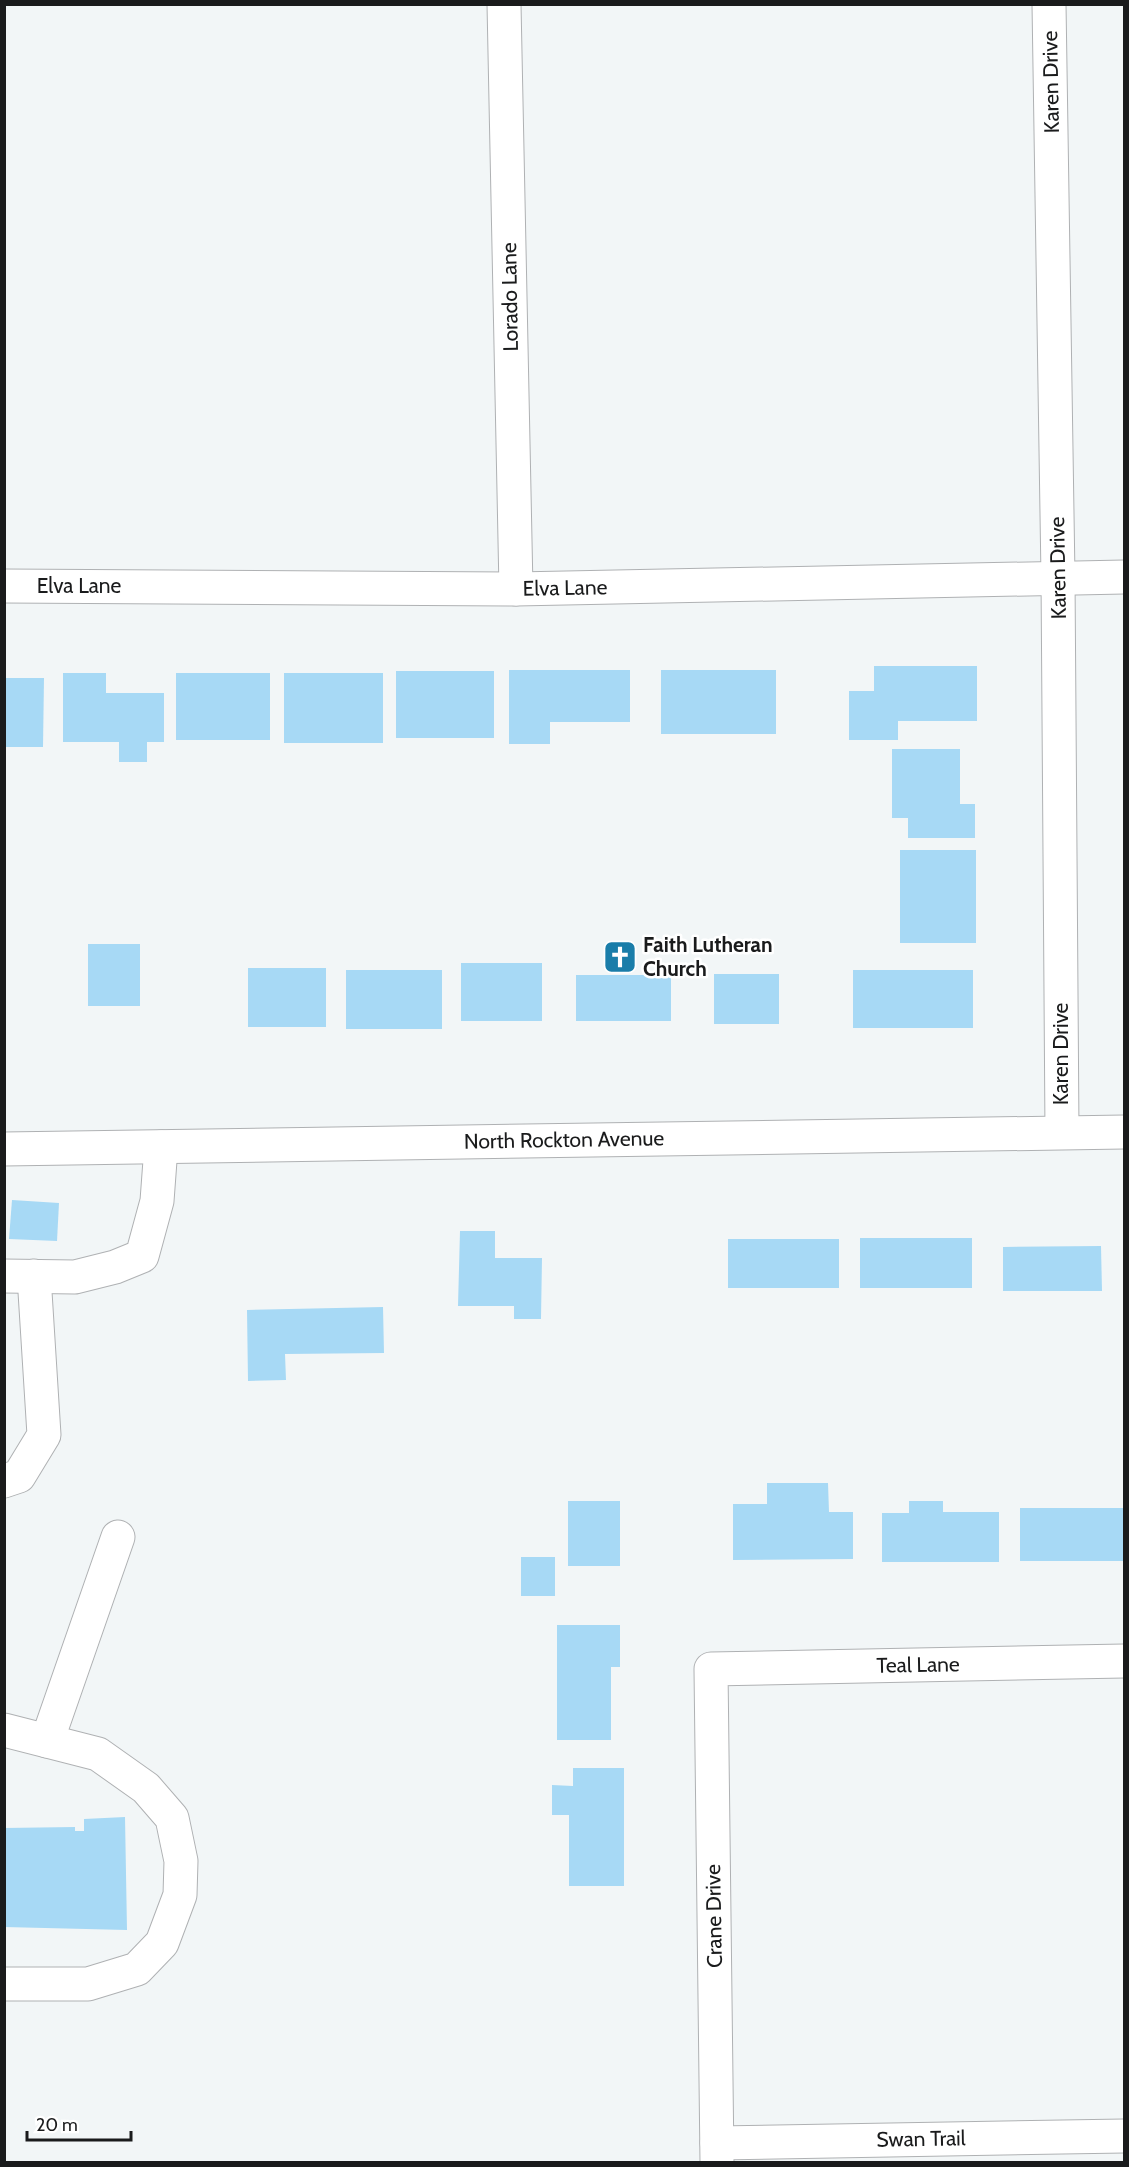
<svg xmlns="http://www.w3.org/2000/svg" width="1129" height="2167" font-family="Cabin,sans-serif">
<style>
.building{fill:#a7d9f5}
.lines{fill:none;stroke-linecap:round;stroke-linejoin:round}
.minor-casing{stroke:#afb1b3;stroke-width:35}
.major-casing{stroke:#afb1b3;stroke-width:35}
.minor{stroke:#fff;stroke-width:33}
.major{stroke:#fff;stroke-width:33}
.labels{text-anchor:middle;stroke-width:5;stroke-linejoin:round;paint-order:stroke}
.street-label{font-size:21px;fill:#1a1b1c;stroke:#fff}
.poi-label{font-size:21px;font-weight:bold;fill:#1a1b1c;stroke:#fff;text-anchor:start}
</style>
<rect width="100%" height="100%" fill="#f2f6f7"/>
<g class="building">
<path d="M874 666H977V721H898V740H849V691H874Z"/>
<path d="M509 670H630V722H550V744H509Z"/>
<rect x="661" y="670" width="115" height="64"/>
<rect x="396" y="671" width="98" height="67"/>
<path d="M63 673H106V693H164V742H147V762H119V742H63Z"/>
<rect x="176" y="673" width="94" height="67"/>
<rect x="284" y="673" width="99" height="70"/>
<path d="M4 678H44L43 747H4Z"/>
<path d="M892 749H960V804H975V838H908V818H892Z"/>
<rect x="900" y="850" width="76" height="93"/>
<rect x="88" y="944" width="52" height="62"/>
<rect x="461" y="963" width="81" height="58"/>
<rect x="248" y="968" width="78" height="59"/>
<rect x="346" y="970" width="96" height="59"/>
<rect x="853" y="970" width="120" height="58"/>
<rect x="714" y="974" width="65" height="50"/>
<rect x="576" y="975" width="95" height="46"/>
<path d="M12 1200 59 1203 57 1241 9 1239Z"/>
<path d="M460 1231H495V1258H542L541 1319H514V1306H458Z"/>
<rect x="860" y="1238" width="112" height="50"/>
<rect x="728" y="1239" width="111" height="49"/>
<path d="M1101 1246 1102 1291H1003V1247Z"/>
<path d="M383 1307 384 1353 285 1354 286 1380 248 1381 247 1310Z"/>
<path d="M767 1483H828L829 1512H853V1559L733 1560V1504H767Z"/>
<rect x="568" y="1501" width="52" height="65"/>
<path d="M909 1501H943V1512H999V1562H882V1513H909Z"/>
<rect x="1020" y="1508" width="104" height="53"/>
<rect x="521" y="1557" width="34" height="39"/>
<path d="M557 1625H620V1667H611V1740H557Z"/>
<path d="M573 1768H624V1886H569V1815H552V1785L573 1786Z"/>
<path d="M125 1817 127 1930 4 1927V1828L75 1827V1831H84V1819Z"/>
</g>
<g class="lines">
<g class="minor-casing">
<g id="minor">
<path d="M504 4 516 589"/>
<path d="M1049 4 1058 577 1062 1132"/>
<path d="M4 586 516 589 1124 577"/>
<path d="M4 1276 75 1277 115 1267 142 1256 157 1201 161 1147"/>
<path d="M4 1481 19 1476 44 1435 34 1276"/>
<path d="M4 1730 98 1754 146 1788 172 1818 181 1861 180 1895 162 1943 137 1969 88 1984H4"/>
<path d="M47 1741 118 1537"/>
<path d="M717 2143 1124 2136"/>
<path d="M717 2162 711 1669 1124 1661"/>
</g>
</g>
<g class="major-casing">
<path id="major" d="M4 1149 1124 1132"/>
</g>
<use href="#minor" class="minor"/>
<use href="#major" class="major"/>
</g>
<defs>
<g id="church-square" transform="scale(1.725)"><rect x="-9" y="-9" width="18" height="18" rx="4" fill="#1a7da9" stroke="#fff"/><path d="M-1.2-6h2.4v3.5h3.3v2.4h-3.3V6h-2.4V-.1h-3.3v-2.4h3.3Z" fill="#fff"/></g>
</defs>
<g fill-rule="evenodd">
<use href="#church-square" x="620" y="957"/>
</g>
<g class="labels">
<g class="street-label">
<text transform="translate(1051 82) rotate(-91)" y="7">Karen Drive</text>
<text transform="translate(510 297) rotate(-91)" y="7">Lorado Lane</text>
<text transform="translate(1058 568) rotate(-91)" y="7">Karen Drive</text>
<text x="79" y="593">Elva Lane</text>
<text transform="translate(565 588) rotate(-1)" y="7">Elva Lane</text>
<text transform="translate(1061 1054) rotate(-90)" y="7">Karen Drive</text>
<text transform="translate(564 1140) rotate(-1)" y="7">North Rockton Avenue</text>
<text transform="translate(918 1665) rotate(-1)" y="7">Teal Lane</text>
<text transform="translate(714 1916) rotate(-91)" y="7">Crane Drive</text>
<text transform="translate(921 2139) rotate(-1)" y="7">Swan Trail</text>
</g>
<g class="poi-label">
<text x="643" y="952">Faith Lutheran<tspan x="643" dy="24">Church</tspan></text>
</g>
</g>
<rect width="1129" height="2167" fill="none" stroke="#1a1b1c" stroke-width="12"/>
<path d="M27 2131v9h104v-9" fill="none" stroke="#1a1b1c" stroke-width="3"/>
<text x="36" y="2131" font-size="18" fill="#1a1b1c" stroke="#ffffff" stroke-width="4.5" paint-order="stroke">20 m</text>
</svg>
